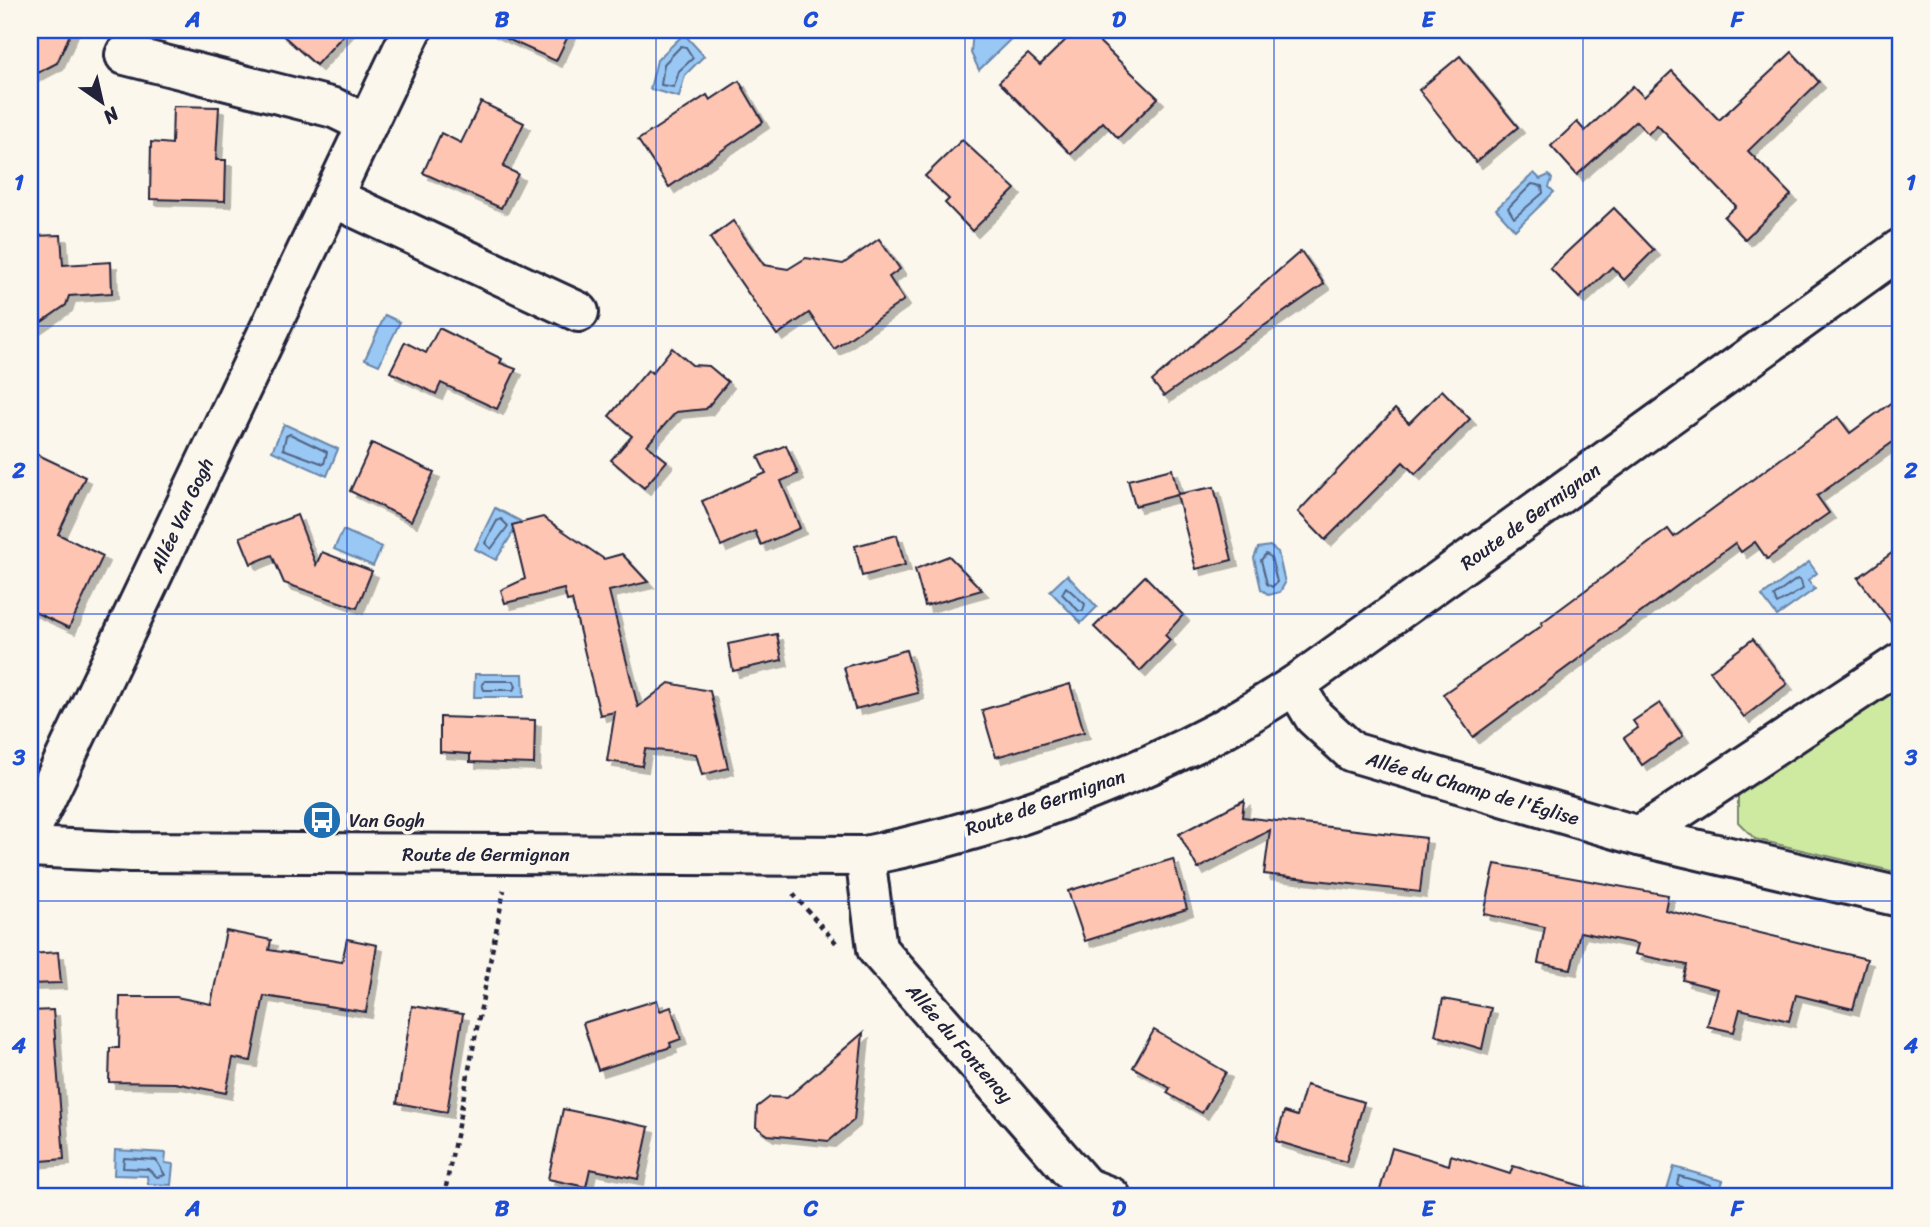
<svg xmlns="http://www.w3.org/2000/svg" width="1930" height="1227" font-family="Sriracha,sans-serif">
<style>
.green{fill:#cdeaa0;stroke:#78866e;stroke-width:2}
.water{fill:#99c8f4;stroke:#6986aa;stroke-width:2}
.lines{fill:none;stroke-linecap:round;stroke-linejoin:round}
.shore{stroke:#526485;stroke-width:2}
.building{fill:#fec5b3;stroke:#22223b;stroke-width:2;filter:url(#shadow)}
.minor-casing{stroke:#22223b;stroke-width:44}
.path{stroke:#22223b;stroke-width:4.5;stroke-dasharray:5 5;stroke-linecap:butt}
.minor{stroke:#fbf7ec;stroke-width:38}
.grid{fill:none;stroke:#1d4ed8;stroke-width:2;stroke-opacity:0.55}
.labels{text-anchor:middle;stroke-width:7;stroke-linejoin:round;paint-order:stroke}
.street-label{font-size:19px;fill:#22223b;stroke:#fbf7ec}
.poi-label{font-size:19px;fill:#22223b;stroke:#fbf7ec;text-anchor:start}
.neatline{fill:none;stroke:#1d4ed8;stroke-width:2.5}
.grid-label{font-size:23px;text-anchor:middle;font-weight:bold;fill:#1d4ed8}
</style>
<defs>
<filter id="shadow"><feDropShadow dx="6" dy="6" stdDeviation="0" flood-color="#0004"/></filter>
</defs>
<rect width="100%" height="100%" fill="#fbf7ec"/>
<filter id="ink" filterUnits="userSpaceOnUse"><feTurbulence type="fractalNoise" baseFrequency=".0143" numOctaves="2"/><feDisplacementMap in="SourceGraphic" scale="14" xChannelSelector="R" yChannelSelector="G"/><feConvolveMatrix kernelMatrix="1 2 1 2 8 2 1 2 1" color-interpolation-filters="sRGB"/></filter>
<g filter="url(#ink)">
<path class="green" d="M1900 683V873L1755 839 1738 822V795Z"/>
<g class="water">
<path d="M973 30H1020L979 70 971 53Z"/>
<path d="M684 34 704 56 685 75 679 97 650 89 657 60Z"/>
<path d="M1534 173 1540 179 1549 175 1552 179 1549 187 1554 192 1515 230 1496 209Z"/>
<path d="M385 315 400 322 379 365 365 359Z"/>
<path d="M284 424 338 449 327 476 272 451Z"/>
<path d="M495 508 520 521 496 560 475 549Z"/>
<path d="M343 530 382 547 373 566 334 549Z"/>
<path d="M1270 546 1278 552 1285 583 1280 592 1269 595 1261 589 1254 558 1258 548Z"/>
<path d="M1809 562 1817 573 1808 580 1815 589 1777 616 1762 596Z"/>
<path d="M1067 575 1097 607 1081 623 1050 591Z"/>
<path d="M475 674H523L524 697H474Z"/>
<path d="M115 1150 166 1153 165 1163 173 1164 171 1185 148 1184 147 1176 114 1175Z"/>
<path d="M1674 1167 1723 1181 1717 1197H1692L1667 1190Z"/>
</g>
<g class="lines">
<g class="shore">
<path d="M681 46 686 47 693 58 679 71 674 87 661 85 664 64Z"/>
<path d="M1532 184 1542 186 1543 193 1514 218 1508 208Z"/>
<path d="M290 434 327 452 324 464 283 449 286 436Z"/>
<path d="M501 519 508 526 491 549 485 543 497 521Z"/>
<path d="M1266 554 1271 557 1277 582 1272 587 1267 584 1261 560Z"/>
<path d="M1797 579 1801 581 1803 589 1777 604 1774 596Z"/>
<path d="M1066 587 1085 604 1083 611H1079L1062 594Z"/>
<path d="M485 681H514L516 687 513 690H484L482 684Z"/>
<path d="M124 1158 156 1160 165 1175 157 1177 148 1169 123 1168Z"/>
<path d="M1688 1197 1686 1190 1677 1184 1679 1176 1711 1185V1197"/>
</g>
</g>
<g class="building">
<path d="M30 30H72L57 63 30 77Z"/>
<path d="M277 30H348L316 65Z"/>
<path d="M488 30H571L556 61Z"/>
<path d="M1076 30H1087L1158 98 1118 138 1103 122 1071 154 999 82 1028 54 1040 65Z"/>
<path d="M1792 52 1819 82 1748 151 1791 195 1745 239 1724 217 1736 206 1657 125 1648 134 1636 121 1577 175 1551 146 1577 122 1585 131 1633 86 1644 97 1672 71 1719 120Z"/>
<path d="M1460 56 1518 127 1476 162 1419 90Z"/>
<path d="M739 81 763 122 669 187 638 140 707 95 710 100Z"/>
<path d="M481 102 524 123 503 167 518 174 501 208 423 173 441 133 461 143Z"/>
<path d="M173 106 219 107 216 160H226L225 201 150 199 151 142 172 144Z"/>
<path d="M962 140 1015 189 972 231 945 203 949 199 925 176Z"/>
<path d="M1614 208 1654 250 1624 280 1612 267 1579 298 1550 268Z"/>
<path d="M733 221 764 265 788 269 806 258 843 264 879 239 900 269 889 277 904 300 834 349 809 313 777 335 710 238Z"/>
<path d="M61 235 63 265 111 262 112 293 69 296 66 305 30 330V236Z"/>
<path d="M1301 251 1324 284 1164 396 1152 381Z"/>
<path d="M439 328 502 359 500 363 516 369 497 409 441 383 436 394 390 372 405 342 426 353Z"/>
<path d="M672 348 692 365 709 366 728 382 706 409 676 412 647 445 667 461 644 488 611 460 632 436 609 416 648 370 652 373Z"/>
<path d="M1442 390 1470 419 1415 474 1403 462 1325 540 1298 512 1395 409 1409 423Z"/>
<path d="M1900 396V437L1817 496 1829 513 1816 522 1767 559 1755 542 1741 552 1735 543 1473 737 1443 694 1543 625 1541 623 1668 529 1674 537 1838 417 1850 433Z"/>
<path d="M372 443 434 472 411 521 350 491Z"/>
<path d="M786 445 798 474 781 481 800 528 761 545 755 531 721 546 702 501 766 473 758 457Z"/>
<path d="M30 451 85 477 58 534 103 556 69 628 30 610Z"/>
<path d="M1172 469 1178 494 1214 487 1232 560 1196 569 1177 495 1135 506 1128 480Z"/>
<path d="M297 515 316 565 322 552 372 571 357 608 284 583 272 555 251 564 240 537Z"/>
<path d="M543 517 604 559 622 554 648 582 609 591 638 707 669 683 710 691 728 768 702 775 696 754 645 749 642 766 607 761 615 712 600 715 572 600 567 601 564 589 505 603 501 590 525 579 512 525Z"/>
<path d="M897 535 905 565 862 576 855 546Z"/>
<path d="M1900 547V634L1858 578Z"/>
<path d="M949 556 982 590 925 606 915 569Z"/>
<path d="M1145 576 1183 615 1165 635 1170 640 1140 671 1094 627Z"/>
<path d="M777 634 782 660 733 671 728 644Z"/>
<path d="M1753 639 1787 684 1744 717 1710 671Z"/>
<path d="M906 650 918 693 855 709 844 667Z"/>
<path d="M1070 684 1084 732 996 757 982 710Z"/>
<path d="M1660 703 1683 736 1642 765 1624 738 1638 728 1633 721Z"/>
<path d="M440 717 535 720 534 764 470 762V754L440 752Z"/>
<path d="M1244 800 1242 817 1426 838 1420 892 1264 874 1270 830 1198 869 1179 834Z"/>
<path d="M1173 859 1187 909 1085 941 1068 891Z"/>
<path d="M1495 864 1668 895 1665 910 1867 959 1853 1009 1796 995 1789 1021 1740 1009 1734 1032 1707 1026 1718 989 1683 980 1687 965 1635 954 1638 944 1580 932 1571 969 1538 963 1545 927 1484 914Z"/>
<path d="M226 931 271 940 269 950 342 962 347 939 377 945 366 1012 264 996 251 1061 233 1058 226 1093 175 1083 109 1082 110 1048H119L120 997H176L211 1004Z"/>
<path d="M58 952 61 983 30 984V954Z"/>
<path d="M1443 999 1491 1008 1482 1049 1435 1035Z"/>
<path d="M657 1000 660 1011 671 1007 681 1039 670 1043 671 1047 598 1070 583 1023Z"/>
<path d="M412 1006 463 1014 447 1112 397 1103Z"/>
<path d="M53 1010 64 1159 30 1162V1011Z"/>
<path d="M1154 1030 1226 1072 1202 1113 1167 1093 1170 1088 1133 1067Z"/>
<path d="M863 1033 854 1120 829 1141 768 1135 756 1127 757 1107 770 1097 787 1098Z"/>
<path d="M1306 1085 1364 1102 1346 1162 1276 1141 1284 1112 1297 1116Z"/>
<path d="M563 1109 649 1127 638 1179 590 1169 586 1187 548 1179Z"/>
<path d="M1392 1148 1449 1165 1451 1155 1510 1174 1513 1166 1592 1189 1591 1197H1378Z"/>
</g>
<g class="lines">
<g class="minor-casing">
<g id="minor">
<path d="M125 55 334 108 367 124"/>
<path d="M332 197 579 312"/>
<path d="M1295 685 1314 717 1352 752 1639 836 1900 897"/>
<path d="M30 832 412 30"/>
<path d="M1639 836 1900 663"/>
<path d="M30 847 130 852 865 856C983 833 1111 788 1217 732 1244 718 1269 701 1295 685L1900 249"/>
<path d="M865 856 877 949 1085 1187 1111 1197"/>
</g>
</g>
<g class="path">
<path d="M793 894 838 945"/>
<path d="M444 1197 504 890"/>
</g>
<use href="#minor" class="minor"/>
</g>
</g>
<path class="grid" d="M347 30V1197M656 30V1197M965 30V1197M1274 30V1197M1583 30V1197M30 326H1900M30 614H1900M30 901H1900"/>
<defs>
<g id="bus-disc" transform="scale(2.0125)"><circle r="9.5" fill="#1f6fb2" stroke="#fbf7ec"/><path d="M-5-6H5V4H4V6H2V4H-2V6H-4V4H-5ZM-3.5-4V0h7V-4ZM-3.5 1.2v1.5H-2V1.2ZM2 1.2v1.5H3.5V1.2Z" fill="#fff"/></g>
</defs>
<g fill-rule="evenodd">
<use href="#bus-disc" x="322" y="820"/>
</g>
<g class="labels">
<g class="street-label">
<text transform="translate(181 515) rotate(-65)" y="7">Allée Van Gogh</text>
<text transform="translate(1530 516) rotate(-36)" y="7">Route de Germignan</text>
<text transform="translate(1473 788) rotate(16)" y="7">Allée du Champ de l'Église</text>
<text transform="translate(1045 802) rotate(-19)" y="7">Route de Germignan</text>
<text x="486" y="861">Route de Germignan</text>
<text transform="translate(960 1043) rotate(49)" y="7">Allée du Fontenoy</text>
</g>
<g class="poi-label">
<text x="349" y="827">Van Gogh</text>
</g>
</g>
<rect width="1930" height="1227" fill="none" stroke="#fbf7ec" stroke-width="77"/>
<g transform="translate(102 102) rotate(146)" stroke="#fbf7ec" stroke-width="5" paint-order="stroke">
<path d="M0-5L12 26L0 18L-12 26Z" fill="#22223b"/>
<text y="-10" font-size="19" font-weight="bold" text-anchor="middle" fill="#22223b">N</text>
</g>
<rect x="38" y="38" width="1854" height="1150" class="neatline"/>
<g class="grid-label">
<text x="193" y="27">A</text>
<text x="502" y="27">B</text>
<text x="811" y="27">C</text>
<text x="1119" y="27">D</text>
<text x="1428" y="27">E</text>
<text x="1737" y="27">F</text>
<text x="19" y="190">1</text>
<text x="1911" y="190">1</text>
<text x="19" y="478">2</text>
<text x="1911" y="478">2</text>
<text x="19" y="765">3</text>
<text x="1911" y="765">3</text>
<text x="19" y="1053">4</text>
<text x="1911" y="1053">4</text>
<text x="193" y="1216">A</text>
<text x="502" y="1216">B</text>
<text x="811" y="1216">C</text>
<text x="1119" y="1216">D</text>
<text x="1428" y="1216">E</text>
<text x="1737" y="1216">F</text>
</g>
</svg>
